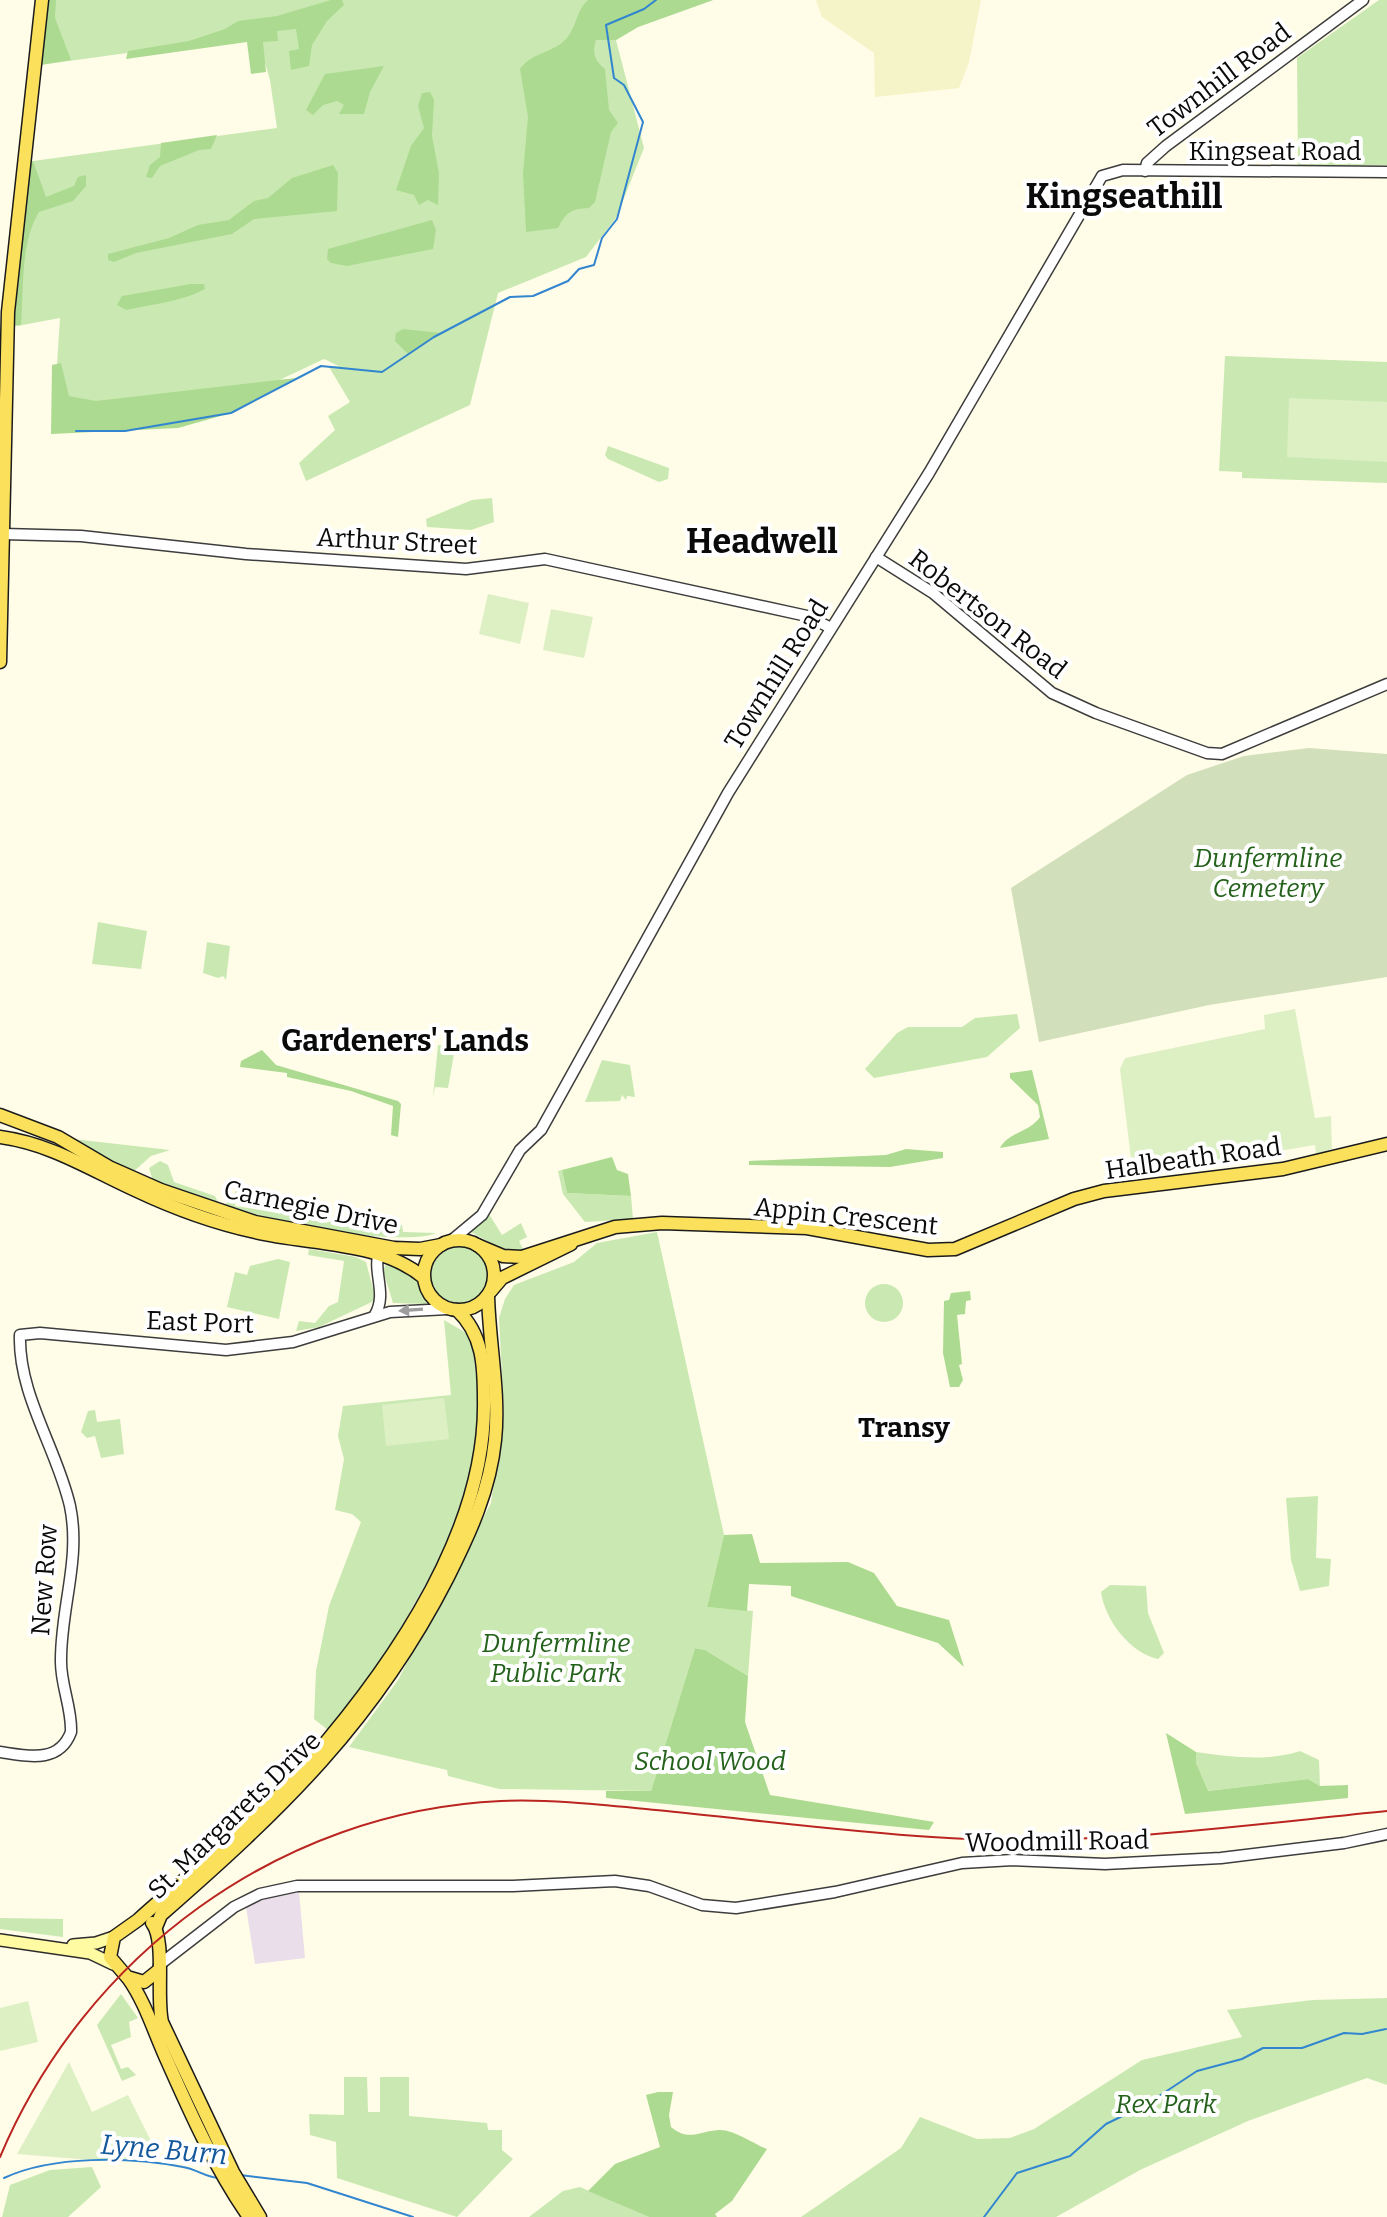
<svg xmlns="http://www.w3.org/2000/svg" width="1387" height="2217" font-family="Bitter,serif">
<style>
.industrial{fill:#e9deea}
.farmland{fill:#f4f4c8}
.green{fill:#cae9b2}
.forest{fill:#acda91}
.cemetery{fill:#d1dfba}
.pitch{fill:#ddf0c4}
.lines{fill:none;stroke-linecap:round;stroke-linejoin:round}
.stream{stroke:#3285cf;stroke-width:2}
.tertiary-casing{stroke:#3d3d3d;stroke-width:13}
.secondary-casing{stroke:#2c2c2c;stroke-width:14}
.primary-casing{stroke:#1b1b1b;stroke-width:15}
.tertiary{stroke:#fff;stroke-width:10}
.secondary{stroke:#fffba2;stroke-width:11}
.primary{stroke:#fbe05b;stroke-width:12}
.rail{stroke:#bb2521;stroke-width:2}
.oneway{fill:#9d9d9d}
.labels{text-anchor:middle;stroke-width:8;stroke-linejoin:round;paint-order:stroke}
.street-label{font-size:26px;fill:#0a0a0a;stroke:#fff}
.park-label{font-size:26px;font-style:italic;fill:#24621b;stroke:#fff}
.neighbourhood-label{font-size:28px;font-weight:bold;fill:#0a0a0a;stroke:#fff}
.water-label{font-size:28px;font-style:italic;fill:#13579c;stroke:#fff}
.quarter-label{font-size:30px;font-weight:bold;fill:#0a0a0a;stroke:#fff}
.district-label{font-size:34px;font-weight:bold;fill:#0a0a0a;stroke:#fff}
</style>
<rect width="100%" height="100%" fill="#fffce7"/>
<path class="industrial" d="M299 1892 305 1958 255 1964 246 1907 267 1898Z"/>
<path class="farmland" d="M816 0H981L969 62 959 88 875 97 874 53 822 17Z"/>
<g class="green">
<path d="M48 0H713L638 27 616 40 644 148 616 218 586 257 498 293 470 405 306 481 299 463 335 430 328 416 350 402 329 367 339 366 324 359 178 428 53 426 60 318 17 326 33 161 277 128 270 80 257 35 40 65Z"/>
<path d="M1379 0H1387V165L1298 167 1297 58Z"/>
<path d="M1225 356 1387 362V483L1242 478V472L1219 471Z"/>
<path d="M608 446 669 468 668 479 659 482 608 459 605 455Z"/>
<path d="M492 498 494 522 471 530 427 527 426 519 472 500Z"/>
<path d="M98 922 147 931 141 969 92 964Z"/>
<path d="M207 942 230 946 226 980 223 976 218 978 203 973Z"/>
<path d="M1017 1014 1020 1028 987 1057 874 1078 865 1069 897 1033 908 1027H962L975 1018Z"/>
<path d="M438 1045 455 1048 448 1088 435 1087 433 1097Z"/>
<path d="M602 1060 630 1065 635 1097 627 1096 626 1100 622 1095 620 1101 585 1102Z"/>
<path d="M73 1139 170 1150 151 1156 133 1172Z"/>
<path d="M160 1161 168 1165 174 1182 215 1196 219 1204 153 1181 149 1168Z"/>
<path d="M562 1170 567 1193 631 1196 633 1219 585 1222 563 1194 558 1171Z"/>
<path d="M237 1190 235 1206 280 1213 281 1203 311 1210 312 1221 363 1222 364 1226 402 1225 403 1232 436 1233C408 1247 251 1224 225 1205Z"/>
<path d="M489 1214 502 1235 521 1223 527 1237 519 1241 524 1251 508 1253 471 1232Z"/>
<path d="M657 1232 724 1535 707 1607 753 1611 748 1676 705 1650 695 1648 651 1791 499 1789 448 1776 447 1770 349 1747 398 1680 491 1503 504 1413 499 1318 505 1299 514 1285 574 1262 597 1243Z"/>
<circle cx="460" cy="1276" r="29"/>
<path d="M309 1249 356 1257 366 1262 376 1300 319 1327 296 1331 299 1321 315 1323 329 1306 338 1302 344 1261 308 1255Z"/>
<path d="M278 1259 290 1262 279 1319 227 1307 235 1272 247 1275 250 1266Z"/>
<path d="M394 1263 415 1278 427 1304 393 1303 383 1270 386 1264Z"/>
<circle cx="884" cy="1303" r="19"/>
<path d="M444 1320 468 1334 473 1349 479 1407 475 1466 447 1546 386 1654 328 1730 314 1719 316 1671 329 1606 361 1522 352 1514 335 1510 344 1459 338 1436 343 1406 451 1395Z"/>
<path d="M95 1410 97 1422 120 1419 124 1454 101 1458 95 1436 87 1438 81 1432 88 1411Z"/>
<path d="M1318 1496 1316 1558 1331 1559 1329 1586 1300 1591 1291 1560 1286 1498Z"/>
<path d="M1110 1585 1146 1586 1148 1613 1164 1653 1158 1659C1130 1653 1105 1620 1101 1592Z"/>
<path d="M1300 1751 1319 1760 1320 1786 1308 1779 1207 1791 1196 1763V1752C1230 1757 1266 1762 1300 1751Z"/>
<path d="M0 1918 63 1919V1937L0 1929Z"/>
<path d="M121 1994 138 2018 129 2022 131 2037 111 2045 121 2069 128 2067 136 2075 122 2081 97 2025Z"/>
<path d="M1387 1998V2085L1367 2078 1248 2121 1140 2170 1056 2217H801L901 2148 920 2117 977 2139 1010 2138 1034 2129 1142 2060 1242 2037 1227 2010 1313 2000Z"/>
<path d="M344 2077H367L368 2112H380V2077H409V2116L487 2123 488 2130H502V2150L513 2159 457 2217 337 2178 336 2142 310 2135 309 2114 344 2115Z"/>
<path d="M92 2167 101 2187 68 2217H2L10 2185 50 2170Z"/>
<path d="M580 2187 649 2217H529L563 2191Z"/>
</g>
<g class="forest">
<path d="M48 0H56L55 18 71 60 40 65Z"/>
<path d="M331 0H342L344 5 327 21 312 45 309 66 291 70 289 51 299 49 296 29 277 31 278 41 263 42 266 72 251 74 247 42 126 59 128 51 189 41 225 29 238 21 277 16Z"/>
<path d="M588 0H713L638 27 616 40H596C592 53 594 60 605 69L609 110 618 123 611 132 595 202 589 208C571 209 566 212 558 228L526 232 523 173 528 117 520 69C531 53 552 53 565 40 577 28 576 10 588 0Z"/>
<path d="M384 66 370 92 364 114H339L344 105 337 101 323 105 313 115 306 110 325 74Z"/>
<path d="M430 92 434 100 432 136 439 173 438 205 428 200 419 205 414 195 396 190 411 146 424 128 418 106 422 93Z"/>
<path d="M217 135 211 149 199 150 160 166 152 178 146 177 150 165 160 157 161 143Z"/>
<path d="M27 161H33L46 197 74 186 78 177 86 175V186L73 201 39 212C20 243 24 289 21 325L12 326Z"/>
<path d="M333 165 338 173 337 211 254 219 232 234 136 253 114 262 108 260V254L169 238 198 225 229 220 254 201 268 198 292 178Z"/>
<path d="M432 220 436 230 433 249 347 266 331 263 327 259 328 249Z"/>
<path d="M191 284H204L205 289C181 302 152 304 126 310L117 305 122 296Z"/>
<path d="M403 329 441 333 408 354 395 341 396 333Z"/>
<path d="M61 363 69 396 96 401 296 378 231 413 178 428 51 434 52 365Z"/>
<path d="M262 1050 276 1065 398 1101 401 1104 398 1137 391 1135 393 1106 351 1091 287 1077V1073L240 1067 241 1061Z"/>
<path d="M1032 1070 1049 1139 1000 1148C1008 1132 1029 1133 1040 1117L1038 1105 1010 1078V1073Z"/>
<path d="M906 1149 943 1152V1158L890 1167 749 1165V1161L886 1155Z"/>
<path d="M612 1157 617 1170 628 1174 631 1196 567 1193 562 1170Z"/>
<path d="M970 1291 971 1300 966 1301 965 1314 957 1315 962 1364 959 1365 963 1380 959 1387H950L943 1353 944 1301 949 1300 951 1293Z"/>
<path d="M752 1534 760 1563 848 1562 874 1573 897 1606 949 1620 964 1667 938 1643 791 1596V1586L749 1584 747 1611 707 1607 724 1535Z"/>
<path d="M695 1648 705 1650 748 1676 745 1722 770 1795 934 1822 929 1830 606 1798V1791H651Z"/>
<path d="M1166 1733 1196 1752V1763L1208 1791 1308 1779 1320 1786 1348 1785V1798L1185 1814Z"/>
<path d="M658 2092H673L669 2115 671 2127C689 2142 699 2131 719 2130 733 2129 754 2144 767 2149L732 2201 715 2214 717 2217H649L588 2191 615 2164 660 2147 646 2095Z"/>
</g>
<path class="cemetery" d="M1309 748 1387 754V977L1209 1005 1039 1042 1011 888 1187 775 1244 756Z"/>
<g class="pitch">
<path d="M1289 398 1387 402V462L1287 457Z"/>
<path d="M488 594 529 603 520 644 479 634Z"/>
<path d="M551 609 593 617 584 658 543 650Z"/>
<path d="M1295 1009 1315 1118 1331 1116 1332 1149 1316 1154 1315 1145 1133 1175 1120 1069 1125 1058 1265 1029 1264 1015Z"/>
<path d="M444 1398 449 1439 386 1446 382 1405Z"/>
<path d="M28 2001 38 2042 0 2051V2008Z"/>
<path d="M69 2062 92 2112 128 2095 156 2151 152 2159 91 2160 17 2154Z"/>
</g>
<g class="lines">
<g class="stream">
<path d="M76 431H125L231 413 321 366 382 372 434 337 510 297 533 296 568 281 579 269 594 265 602 238 617 219 643 122 624 85 614 78 606 25 644 9 656 0"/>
<path d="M240 2175 307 2183 413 2217"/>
<path d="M4 2178C53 2155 130 2157 183 2167 196 2169 205 2177 218 2178"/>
<path d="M984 2217 1017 2173 1070 2156 1106 2124 1147 2104 1197 2071 1242 2059 1263 2048H1302L1344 2033 1362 2034 1386 2029"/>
</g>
<g class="tertiary-casing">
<g id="tertiary">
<path d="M1145 171 1147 163 1166 146 1363 0"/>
<path d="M3 534 81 536 246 554 466 569 545 559 807 616 829 627"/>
<path d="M876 557 933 593 1052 693 1096 713 1207 753 1222 754 1387 684"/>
<path d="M452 1240 482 1215 520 1150 541 1130 728 793 929 473 1102 176 1123 170 1387 172"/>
<path d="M375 1315C388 1292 371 1272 380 1248"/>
<path d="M0 1752C28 1756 59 1764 71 1732 72 1707 60 1684 61 1659 61 1607 81 1558 70 1506 57 1449 18 1394 20 1335L40 1333 226 1350 293 1342 390 1312 448 1309"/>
<path d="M159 1965 234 1907 260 1894 297 1886H513L615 1881 649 1886 702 1905 736 1908 835 1892 962 1863 1013 1860 1105 1864 1221 1858 1344 1843 1387 1834"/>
</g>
</g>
<g class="secondary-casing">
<g id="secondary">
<path d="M0 1940 90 1953 113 1964"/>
<path d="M73 1945 96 1943 114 1937"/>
</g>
</g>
<g class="primary-casing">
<g id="primary">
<path d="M0 662 8 312 42 0"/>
<path d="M0 1115 58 1137 109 1167 161 1190 255 1222 394 1248 420 1249 441 1245"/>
<path d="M0 1137C51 1144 89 1169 135 1190 173 1208 214 1223 255 1232 310 1245 379 1241 423 1277"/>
<circle cx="459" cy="1275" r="35"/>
<path d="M477 1245 503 1256 522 1257 615 1227 662 1223 807 1228 928 1250 955 1249 1074 1199 1104 1191 1283 1169 1387 1144"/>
<path d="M491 1291 502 1278 571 1244"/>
<path d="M152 1923C166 1940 156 1996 162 2022L233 2172 260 2217"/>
<path d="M156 1927 161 1915C281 1810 374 1722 448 1577 470 1533 490 1490 495 1440 500 1393 489 1343 488 1295"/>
<path d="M159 1970 144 1982 127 1977 110 1957 114 1937 138 1920C185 1877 239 1837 283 1791 376 1690 487 1542 484 1400 484 1366 483 1334 457 1310"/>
<path d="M128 1978C145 2002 153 2029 165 2056 189 2110 215 2169 249 2217"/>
</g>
</g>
<use href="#tertiary" class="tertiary"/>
<use href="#secondary" class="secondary"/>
<use href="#primary" class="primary"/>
<path class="rail" d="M0 2157C85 1955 280 1811 501 1801 553 1799 604 1805 656 1810 748 1819 840 1831 932 1837 1084 1848 1236 1826 1387 1811"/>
</g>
<defs><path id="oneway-solid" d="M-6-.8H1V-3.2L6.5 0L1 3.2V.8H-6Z" transform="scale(2)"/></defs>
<use class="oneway" href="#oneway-solid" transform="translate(411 1310) rotate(176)"/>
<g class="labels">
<g class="street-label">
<text transform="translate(1219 80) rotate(-37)" y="9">Townhill Road</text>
<text x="1275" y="160">Kingseat Road</text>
<text transform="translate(397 541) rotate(3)" y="9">Arthur Street</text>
<text transform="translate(988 614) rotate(38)" y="9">Robertson Road</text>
<text transform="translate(776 674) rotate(-58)" y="9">Townhill Road</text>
<text transform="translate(1193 1158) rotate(-8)" y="9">Halbeath Road</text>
<text transform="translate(311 1207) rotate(12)" y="9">Carnegie Drive</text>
<text transform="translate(846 1216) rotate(6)" y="9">Appin Crescent</text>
<text transform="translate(200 1322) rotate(2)" y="9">East Port</text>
<text transform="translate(44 1580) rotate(-86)" y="9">New Row</text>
<text transform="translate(234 1815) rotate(-44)" y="9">St. Margarets Drive</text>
<text transform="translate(1057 1841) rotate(-1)" y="9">Woodmill Road</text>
</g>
<g class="park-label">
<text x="1268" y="867">Dunfermline<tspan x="1268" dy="30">Cemetery</tspan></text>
<text x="556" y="1652">Dunfermline<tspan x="556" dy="30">Public Park</tspan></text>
<text x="710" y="1770">School Wood</text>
<text x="1166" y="2113">Rex Park</text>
</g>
<g class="neighbourhood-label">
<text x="904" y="1437">Transy</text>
</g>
<g class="water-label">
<text transform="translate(164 2149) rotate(5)" y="10">Lyne Burn</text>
</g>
<g class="quarter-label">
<text x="405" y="1051">Gardeners' Lands</text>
</g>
<g class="district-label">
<text x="1124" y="208">Kingseathill</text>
<text x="762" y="553">Headwell</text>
</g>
</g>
</svg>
